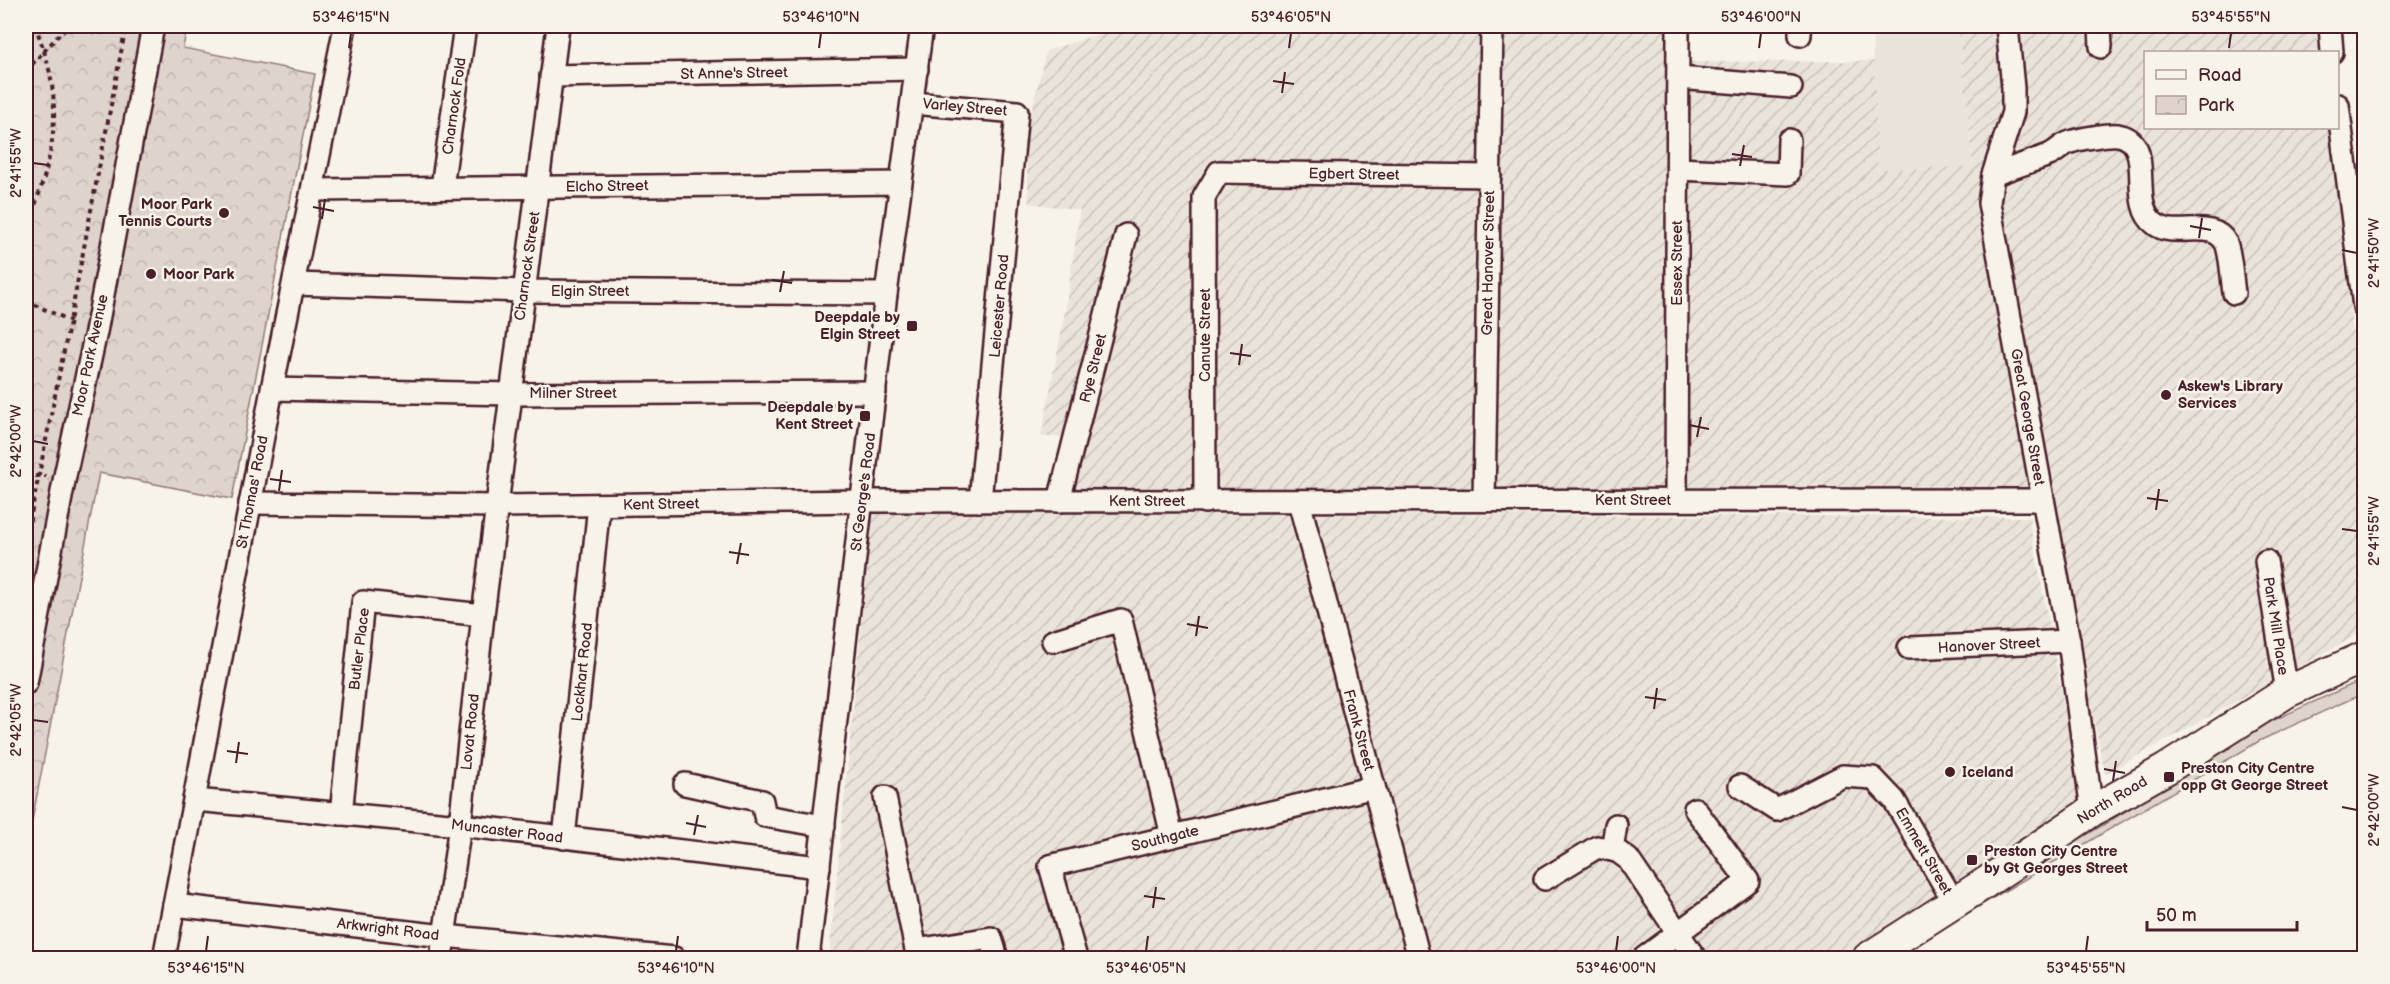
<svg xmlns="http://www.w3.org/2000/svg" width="2390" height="984" font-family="'Balsamiq Sans',sans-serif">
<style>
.built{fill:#eae3da}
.industrial{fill:url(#industrial-furrows)}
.green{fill:#ded4cc;stroke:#947a7c;stroke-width:1.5}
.park{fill:url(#park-crowns);stroke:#947a7c;stroke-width:1.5}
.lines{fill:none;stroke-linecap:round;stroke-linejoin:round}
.minor-casing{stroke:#4a1f2b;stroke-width:26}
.highway-casing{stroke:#4a1f2b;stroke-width:34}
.path{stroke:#4a1f2b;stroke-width:4;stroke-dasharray:4.5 4.5;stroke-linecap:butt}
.minor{stroke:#f7f3e8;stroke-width:21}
.highway{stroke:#f7f3e8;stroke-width:30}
.ticks{fill:none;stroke:#4a1f2b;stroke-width:2}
.poi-dot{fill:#4a1f2b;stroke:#f7f3e8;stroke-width:2}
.labels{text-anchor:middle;stroke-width:5;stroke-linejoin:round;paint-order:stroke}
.street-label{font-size:15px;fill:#4a1f2b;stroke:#f7f3e8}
.poi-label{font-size:15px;font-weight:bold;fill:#4a1f2b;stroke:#f7f3e8;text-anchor:start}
.neatline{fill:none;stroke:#4a1f2b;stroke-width:2}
.ticks-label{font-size:15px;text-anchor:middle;fill:#4a1f2b}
</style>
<defs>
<pattern id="industrial-furrows" width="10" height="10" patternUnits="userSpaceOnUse" patternTransform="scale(1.5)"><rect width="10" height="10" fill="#eae3da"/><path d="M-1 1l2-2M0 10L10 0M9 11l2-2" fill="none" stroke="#cac2bb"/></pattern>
<pattern id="park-crowns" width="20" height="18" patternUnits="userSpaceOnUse" patternTransform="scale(1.5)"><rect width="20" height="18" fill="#ded4cc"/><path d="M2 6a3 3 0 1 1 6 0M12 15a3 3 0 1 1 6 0" fill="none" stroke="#c0b6af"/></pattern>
</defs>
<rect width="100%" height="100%" fill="#f7f3e8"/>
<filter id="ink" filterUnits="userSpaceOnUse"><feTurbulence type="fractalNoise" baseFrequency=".0167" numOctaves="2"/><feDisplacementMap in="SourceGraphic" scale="12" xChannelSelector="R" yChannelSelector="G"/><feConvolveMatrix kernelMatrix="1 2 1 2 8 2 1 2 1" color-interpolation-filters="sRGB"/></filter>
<g filter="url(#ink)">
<path class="built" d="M1872 26H1958L1973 168 1878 169Z"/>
<g class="industrial">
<path d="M1124 26H1671V62L1874 61 1878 169 1973 167 1958 26H2315L2319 52H2146V128H2328L2364 424V631L2105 774 2047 494H1065L1082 437H1041L1064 318 1080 210 1029 203 1025 138 1046 51Z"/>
<path d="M872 513 2029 517 2083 809 1852 958H829Z"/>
</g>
<path class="green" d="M2364 679V693L2261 740 1891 958 1958 911 2108 822 2261 726Z"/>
<path class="park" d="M26 26H187L183 48 315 74 232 499 99 473 26 852Z"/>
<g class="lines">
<g class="minor-casing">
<g id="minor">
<path d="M1800 26V35"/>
<path d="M2007 26 2013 88V112L1993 175 1989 203 2069 641 2092 811"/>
<path d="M2100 26 2101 47"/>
<path d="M2330 26 2332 52"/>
<path d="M551 76 917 69"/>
<path d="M1678 78 1791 87"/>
<path d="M912 103 1017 112 980 501"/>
<path d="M2338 105 2364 307"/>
<path d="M1678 169 1788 174 1789 140"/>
<path d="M1993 175C2011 168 2030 162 2049 155 2056 152 2061 146 2068 143 2077 139 2108 134 2118 135 2158 142 2126 203 2155 224 2175 240 2212 217 2226 243 2231 255 2232 280 2234 293"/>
<path d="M442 187 465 26"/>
<path d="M313 190 900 183"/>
<path d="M294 284 523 291 886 294"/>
<path d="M272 389 512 394 875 392"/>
<path d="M1484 500 1492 26"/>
<path d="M1676 500 1678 26"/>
<path d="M1059 501 1126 235"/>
<path d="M1299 501 1419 958"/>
<path d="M1205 502 1204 197 1219 172 1490 176"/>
<path d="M250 503 498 506 862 501 2043 500"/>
<path d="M2266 561 2287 692"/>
<path d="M1053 641 1121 620 1172 836"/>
<path d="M1909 648 2069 641"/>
<path d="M26 683 65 476 96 332 153 26"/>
<path d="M685 784 762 801 765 816 824 826"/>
<path d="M1740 786 1777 810 1843 776 1873 778 1894 800 1954 902"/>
<path d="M885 797 916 950 991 938 997 958"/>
<path d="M195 800 460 825 819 867"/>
<path d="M341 814 363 602 483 615"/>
<path d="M564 838 599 505"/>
<path d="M1612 850 1616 825"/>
<path d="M1545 879 1597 847 1617 851 1628 859 1695 958"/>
<path d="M174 905 444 936 674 958"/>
<path d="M164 958 272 389 345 26"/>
<path d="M441 958 460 825 483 615 558 26"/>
<path d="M808 958 886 294 922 26"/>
<path d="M1076 958 1050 866 1374 787"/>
<path d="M1644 958 1748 881 1695 809"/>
</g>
</g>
<g class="highway-casing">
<path id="highway" d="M1868 958 1982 885 2092 811 2166 769 2287 692 2364 657"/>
</g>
<g class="path">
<path d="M26 71 67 26"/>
<path d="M26 230C55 154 67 104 35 26"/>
<path d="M26 301 71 321"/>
<path d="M26 476H46"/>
<path d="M26 539 70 321 126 26"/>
</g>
<use href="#minor" class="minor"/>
<use href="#highway" class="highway"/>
</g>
</g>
<path class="ticks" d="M349 48 351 33M819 48 821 33M1289 48 1291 33M1759 48 1761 33M2229 48 2231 33M1273 81 1294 84M1282 93 1285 72M1732 154 1752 157M33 163 48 165M1740 166 1744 145M313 207 334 211M322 219 325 199M2190 226 2211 230M2199 238 2202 218M2342 250 2357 253M772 280 792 283M780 292 784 271M1230 353 1251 356M1239 365 1242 344M1689 425 1709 429M1697 437 1701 417M33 441 48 444M270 479 291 482M279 491 282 470M2147 498 2168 501M2156 510 2159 489M2342 529 2357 531M729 552 749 555M737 564 741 543M1187 624 1208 628M1196 636 1199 616M1645 697 1666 700M1654 709 1657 688M33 720 48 722M227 751 248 754M236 763 239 742M2104 769 2125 773M2113 781 2116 761M2342 807 2357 810M686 823 706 827M694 835 698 815M1144 896 1165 899M1153 908 1156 887M206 951 208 936M676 951 678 936M1146 951 1148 936M1616 951 1618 936M2086 951 2088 936"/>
<g class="poi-dot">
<circle cx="224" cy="213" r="6"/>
<circle cx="151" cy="274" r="6"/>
<rect x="906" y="320" width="12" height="12" rx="3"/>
<circle cx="2166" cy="395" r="6"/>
<rect x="859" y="410" width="12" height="12" rx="3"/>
<circle cx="1950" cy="772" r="6"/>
<rect x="2163" y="771" width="12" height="12" rx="3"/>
<rect x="1966" y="854" width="12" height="12" rx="3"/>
</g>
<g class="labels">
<g class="street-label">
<text transform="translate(734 73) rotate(-1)" y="5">St Anne's Street</text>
<text transform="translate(454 106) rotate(-82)" y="5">Charnock Fold</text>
<text transform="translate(965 107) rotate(5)" y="5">Varley Street</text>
<text transform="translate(1354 174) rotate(1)" y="5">Egbert Street</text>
<text transform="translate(607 186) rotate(-1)" y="5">Elcho Street</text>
<text transform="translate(1488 263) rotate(-89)" y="5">Great Hanover Street</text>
<text transform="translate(1677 263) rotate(-90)" y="5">Essex Street</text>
<text transform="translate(527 266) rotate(-82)" y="5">Charnock Street</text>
<text x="590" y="296">Elgin Street</text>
<text transform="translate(999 306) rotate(-85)" y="5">Leicester Road</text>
<text transform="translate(1205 335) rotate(-90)" y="5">Canute Street</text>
<text transform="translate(90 355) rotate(-78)" y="5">Moor Park Avenue</text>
<text transform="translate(1093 368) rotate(-76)" y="5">Rye Street</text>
<text x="573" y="398">Milner Street</text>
<text transform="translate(2028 417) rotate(80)" y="5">Great George Street</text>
<text transform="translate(252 492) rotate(-79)" y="5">St Thomas' Road</text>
<text transform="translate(863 492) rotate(-83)" y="5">St George's Road</text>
<text x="1633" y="505">Kent Street</text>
<text x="1147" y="506">Kent Street</text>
<text transform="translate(661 504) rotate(-1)" y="5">Kent Street</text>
<text transform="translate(2276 626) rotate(81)" y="5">Park Mill Place</text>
<text transform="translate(1989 645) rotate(-3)" y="5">Hanover Street</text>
<text transform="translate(359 649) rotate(-83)" y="5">Butler Place</text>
<text transform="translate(582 672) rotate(-84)" y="5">Lockhart Road</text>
<text transform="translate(1359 730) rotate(75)" y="5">Frank Street</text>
<text transform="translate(470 732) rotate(-84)" y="5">Lovat Road</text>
<text transform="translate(2112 800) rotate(-31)" y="5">North Road</text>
<text transform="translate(507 831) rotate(7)" y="5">Muncaster Road</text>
<text transform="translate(1165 838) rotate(-14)" y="5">Southgate</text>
<text transform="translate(1924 851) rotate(60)" y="5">Emmett Street</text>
<text transform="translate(388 929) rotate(7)" y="5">Arkwright Road</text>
</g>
<g class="poi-label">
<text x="212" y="209" text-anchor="end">Moor Park<tspan x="212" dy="17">Tennis Courts</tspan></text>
<text x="163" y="279">Moor Park</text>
<text x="900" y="322" text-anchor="end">Deepdale by<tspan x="900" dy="17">Elgin Street</tspan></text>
<text x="2178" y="391">Askew's Library<tspan x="2178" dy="17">Services</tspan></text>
<text x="853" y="412" text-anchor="end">Deepdale by<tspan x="853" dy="17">Kent Street</tspan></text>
<text x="2181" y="773">Preston City Centre<tspan x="2181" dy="17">opp Gt George Street</tspan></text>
<text x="1962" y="777">Iceland</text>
<text x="1984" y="856">Preston City Centre<tspan x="1984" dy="17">by Gt Georges Street</tspan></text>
</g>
</g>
<rect width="2390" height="984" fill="none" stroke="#f7f3e8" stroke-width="66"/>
<rect x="2144" y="51" width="195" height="78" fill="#f7f3e8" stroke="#b29e9c" stroke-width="1.5"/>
<rect x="2156" y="70" width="30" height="9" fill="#f7f3e8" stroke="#b29e9c" stroke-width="1.5"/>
<text x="2198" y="81" font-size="18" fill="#4a1f2b">Road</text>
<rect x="2156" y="96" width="30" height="18" fill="url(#park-crowns)" stroke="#b29e9c" stroke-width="1.5"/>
<text x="2198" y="111" font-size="18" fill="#4a1f2b">Park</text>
<path d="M2147 921v9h150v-9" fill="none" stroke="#4a1f2b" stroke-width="3"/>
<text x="2156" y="921" font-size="18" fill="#4a1f2b" stroke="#f7f3e8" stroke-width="4.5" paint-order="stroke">50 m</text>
<rect x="33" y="33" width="2324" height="918" class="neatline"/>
<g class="ticks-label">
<text x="351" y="22">53°46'15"N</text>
<text x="821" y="22">53°46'10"N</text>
<text x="1291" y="22">53°46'05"N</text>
<text x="1761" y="22">53°46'00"N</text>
<text x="2231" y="22">53°45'55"N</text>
<text transform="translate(16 163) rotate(-90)" y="5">2°41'55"W</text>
<text transform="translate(2374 253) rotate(-90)" y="5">2°41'50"W</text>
<text transform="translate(16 441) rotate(-90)" y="5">2°42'00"W</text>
<text transform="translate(2374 531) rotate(-90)" y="5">2°41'55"W</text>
<text transform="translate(16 720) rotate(-90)" y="5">2°42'05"W</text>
<text transform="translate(2374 810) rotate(-90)" y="5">2°42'00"W</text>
<text x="206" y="973">53°46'15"N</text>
<text x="676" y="973">53°46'10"N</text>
<text x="1146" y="973">53°46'05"N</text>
<text x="1616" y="973">53°46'00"N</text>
<text x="2086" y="973">53°45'55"N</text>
</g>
</svg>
